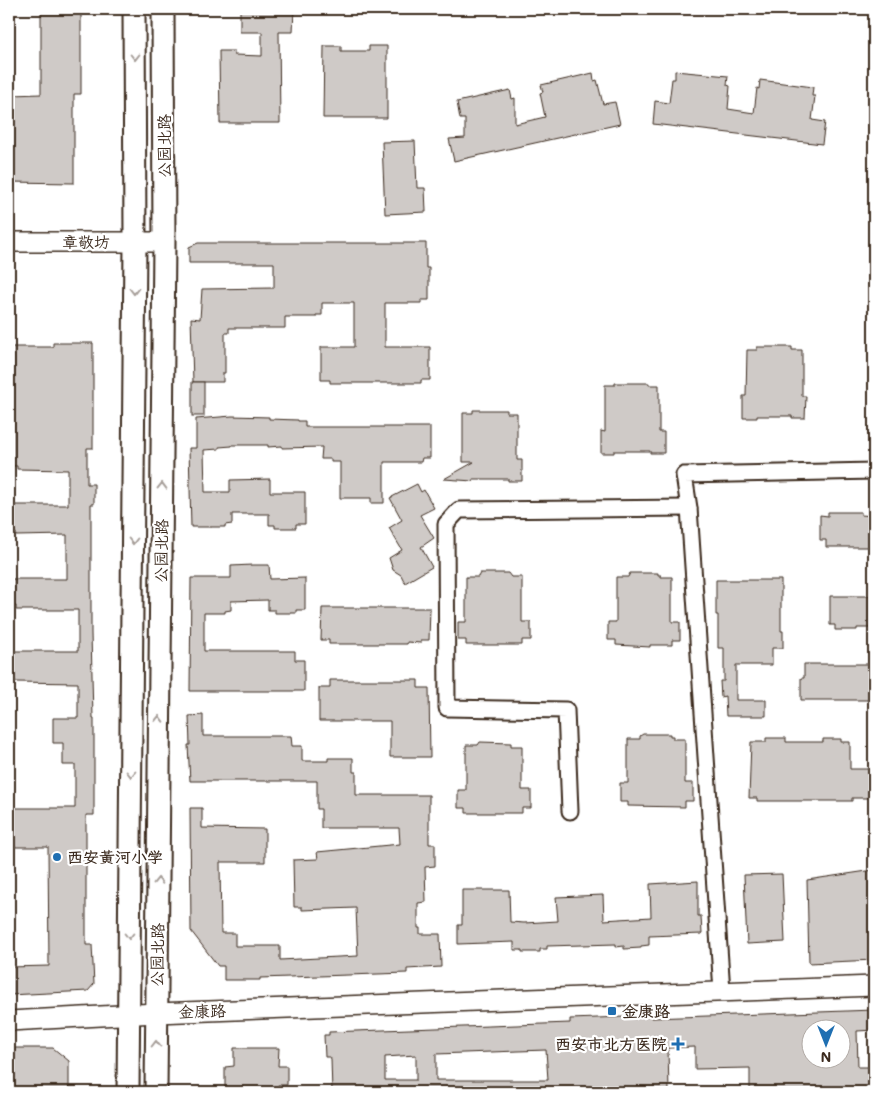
<svg xmlns="http://www.w3.org/2000/svg" width="883" height="1101" font-family="Mali,'LXGW WenKai TC',sans-serif">
<style>
.building{fill:#cfcac7;stroke:#3b2a1e;fill-rule:evenodd}
.lines{fill:none;stroke-linecap:round;stroke-linejoin:round}
.minor-casing{stroke:#3b2a1e;stroke-width:19}
.tertiary-casing{stroke:#3b2a1e;stroke-width:22}
.secondary-casing{stroke:#3b2a1e;stroke-width:25}
.minor{stroke:#fff;stroke-width:15}
.tertiary{stroke:#fff;stroke-width:19}
.secondary{stroke:#fff;stroke-width:21}
.oneway{stroke:#a79f9a}
.poi-dot{fill:#1f6fb2;stroke:#fff;stroke-width:2}
.labels{text-anchor:middle;stroke-width:4.5;stroke-linejoin:round;paint-order:stroke}
.street-label{font-size:16px;fill:#3b2a1e;stroke:#fff}
.poi-label{font-size:16px;font-weight:bold;fill:#3b2a1e;stroke:#fff;text-anchor:start}
</style>
<rect width="100%" height="100%" fill="#fff"/>
<filter id="ink" filterUnits="userSpaceOnUse"><feTurbulence type="fractalNoise" baseFrequency=".02" numOctaves="2"/><feDisplacementMap in="SourceGraphic" scale="10" xChannelSelector="R" yChannelSelector="G"/><feConvolveMatrix kernelMatrix="1 2 1 2 8 2 1 2 1" color-interpolation-filters="sRGB"/></filter>
<g filter="url(#ink)">
<g class="building">
<path d="M41 9H81V94H74V183L9 182V104H12V95L41 94Z"/>
<path d="M240 9H294L293 32H279L280 123H220L219 51H234V55L262 56V32H240Z"/>
<path d="M324 46H341V51H369V46H387V118H323Z"/>
<path d="M675 71 728 76 727 85 730 86 728 109 754 113 757 88 759 89 760 80 813 87 812 96H815L812 120 825 122 822 144 653 124 655 101 669 103 672 79H675Z"/>
<path d="M593 73 594 81 597 80 603 104 615 102 620 124 454 161 449 139 465 138V119H460L457 102 510 90 512 99 515 98V124L545 117 540 93 543 92 541 85Z"/>
<path d="M415 141 417 188H425L426 212 385 214 382 142Z"/>
<path d="M198 243H426V268H429V300H421V303H385V347H430V380H421V383H330V380H321V347H354V303H322V315H316V317H285V328H229V333H225V373H223V382H193L191 318 200 319 202 289 274 288V263H189V247Z"/>
<path d="M53 343H93V448H87V484H94V504H91V633L93 718H94V815H86V945H92L94 984 88 991 9 995V967L49 966 48 847H9V808H75V765H63V743H53V718H78V683L15 682V680H9V651H78V610H16V606H9V579H67V535L16 536V533H9V505H68V470L17 469V466H9V347H53Z"/>
<path d="M757 347H792V350H802V396H806L805 418H792V416H757V418H743V396H746L747 350H757Z"/>
<rect x="192" y="382" width="12" height="34"/>
<path d="M615 383H649V385H659V432H664V453H650V451H614V453H601V431L605 432V385H615Z"/>
<path d="M473 410H507V413H517V460H522V481H508V479H473V481L444 479 474 462H463V413H473Z"/>
<path d="M232 416 269 417V419L298 420V421H305V427H430V458H422L421 462H384V503H371V498H340V462H331V459H321L322 447 282 448V446L268 447V445H232V446L219 447V449L204 450 205 492H230V480L270 479V492H305V524H296V528H275V525H269V514H232V524L225 525V527H191L189 448H196V419Z"/>
<path d="M417 484 421 492 424 490 434 508 420 515 434 538 421 547 432 567 405 583 401 575 393 570 389 558 402 550 389 528 402 520 390 498Z"/>
<path d="M828 512H861V515L874 516V547H826V540H820V515L828 516Z"/>
<path d="M252 565H269L270 579 305 578V610H296V613H275V610H268V600L231 601V610L225 611V613H204V651H295V660H304V691H190L191 578H231V566Z"/>
<path d="M480 573H508L511 577H522V622H531V640H522V645H466V640H458V622H466V577H478Z"/>
<path d="M630 573H658V575H661V577H672V622H680V640H672V645H650V647L616 645V640H608V622H616V577H628Z"/>
<path d="M716 580H781V631H783V648H772V665H736V700H766V716H726L725 696 721 697 720 681H724V648H718V615H716Z"/>
<path d="M830 596H874V628H857V630H835V625H830Z"/>
<path d="M322 608H430L429 640H421V643L407 642V644H329V640H321Z"/>
<path d="M804 664H874V700H801V678H804Z"/>
<path d="M330 680H418V688H429L430 757H390V721H319V688H330Z"/>
<path d="M203 715V736H291L292 746H302V761H328V758H353V772H356V795H429V844H435V866L425 867 426 902 418 903V928H420V934H440L441 967 407 969V973L260 978V980H224V966H218L191 931 190 808H202V828L265 829V862H220L221 933H235V946H280V960L358 956 356 908 302 910V907H294L293 860 318 859 317 852 400 844 399 828H321V809H317V781H190L188 745H190L189 716Z"/>
<path d="M643 734H670V736H673V739H685V783H693V801H685V807L628 806V802H620V783H628V739H640V736Z"/>
<path d="M766 738H786V742H823V739H841V742H850V769H870V771H874V798H852V801H757V798H749L751 742H766Z"/>
<path d="M480 742 511 743V746H522V790H531V808H522V813H466V808H458V790H466V745H478Z"/>
<path d="M874 870V960L809 963 807 880Z"/>
<path d="M782 874 785 942 747 944 744 875Z"/>
<path d="M698 881V916H701L702 934 649 936V945L641 946V948L624 949V946L616 947V944L547 946V949H540V952H522V950H514V942L458 944V925H462V890H509L510 922 524 923 558 921 556 897 603 895 604 920 651 917 650 884Z"/>
<path d="M874 1010V1030L857 1031 858 1067H874V1092H750V1068L695 1069V1047L668 1048 669 1092H609L608 1088 555 1090V1092H332L331 1059 330 1057H325L324 1035H329V1032L543 1024 570 1023V1019L652 1016V1018ZM810 1028H840V1058H810ZM546 1050 548 1080H436V1054ZM416 1055V1080H385V1057Z"/>
<path d="M9 1048H53L69 1061V1092H9Z"/>
<path d="M234 1048H279L278 1066H287V1085H278V1092H225V1067L234 1066Z"/>
</g>
<g class="lines">
<g class="minor-casing">
<g id="minor">
<path d="M570 811 566 710 447 708 446 524 459 510 689 508"/>
<path d="M722 991 689 508 684 475 874 471"/>
</g>
</g>
<g class="tertiary-casing">
<g id="tertiary">
<path d="M9 242H164"/>
<path d="M9 1021 156 1013 874 986"/>
</g>
</g>
<g class="secondary-casing">
<g id="secondary">
<path d="M128 1092 135 242 134 9"/>
<path d="M156 1092 164 242 163 9"/>
</g>
</g>
<use href="#minor" class="minor"/>
<use href="#tertiary" class="tertiary"/>
<use href="#secondary" class="secondary"/>
</g>
<defs><path id="oneway-chevron" d="M-2-3.5L2.5 0L-2 3.5" fill="none" stroke-width="1.6" stroke-linecap="round" stroke-linejoin="round" transform="scale(1.25)"/></defs>
<g class="oneway">
<use href="#oneway-chevron" transform="translate(135 57) rotate(90)"/>
<use href="#oneway-chevron" transform="translate(134 291) rotate(90)"/>
<use href="#oneway-chevron" transform="translate(162 486) rotate(-89)"/>
<use href="#oneway-chevron" transform="translate(133 541) rotate(90)"/>
<use href="#oneway-chevron" transform="translate(159 719) rotate(-89)"/>
<use href="#oneway-chevron" transform="translate(131 774) rotate(90)"/>
<use href="#oneway-chevron" transform="translate(158 881) rotate(-89)"/>
<use href="#oneway-chevron" transform="translate(129 936) rotate(90)"/>
<use href="#oneway-chevron" transform="translate(156 1044) rotate(-90)"/>
</g>
</g>
<g class="poi-dot">
<circle cx="57" cy="857" r="5"/>
<rect x="607" y="1006" width="10" height="10" rx="2.5"/>
<path d="M675.5 1036.5h5v5h5v5h-5v5h-5v-5h-5v-5h5z"/>
</g>
<g class="labels">
<g class="street-label">
<text transform="translate(164 146) rotate(-90)" y="6">公园北路</text>
<text x="86" y="248">章敬坊</text>
<text transform="translate(161 551) rotate(-89)" y="6">公园北路</text>
<text transform="translate(157 955) rotate(-89)" y="6">公园北路</text>
<text transform="translate(202 1011) rotate(-2)" y="6">金康路</text>
</g>
<g class="poi-label">
<text x="67" y="863">西安黄河小学</text>
<text x="622" y="1017">金康路</text>
<text x="667" y="1050" text-anchor="end">西安市北方医院</text>
</g>
</g>
<rect width="883" height="1101" fill="none" stroke="#fff" stroke-width="30"/>
<rect x="15" y="15" width="853" height="1071" fill="none" stroke="#3b2a1e" stroke-width="2" filter="url(#ink)"/>
<g transform="translate(826 1044) rotate(180)"><circle r="24" fill="#ffffff" stroke="#b1aaa5"/>
<path d="M0-4L9 19L0 12L-9 19Z" fill="#1f6fb2"/>
<text y="-8" font-size="14" font-weight="bold" text-anchor="middle" fill="#3b2a1e">N</text>
</g>
</svg>
